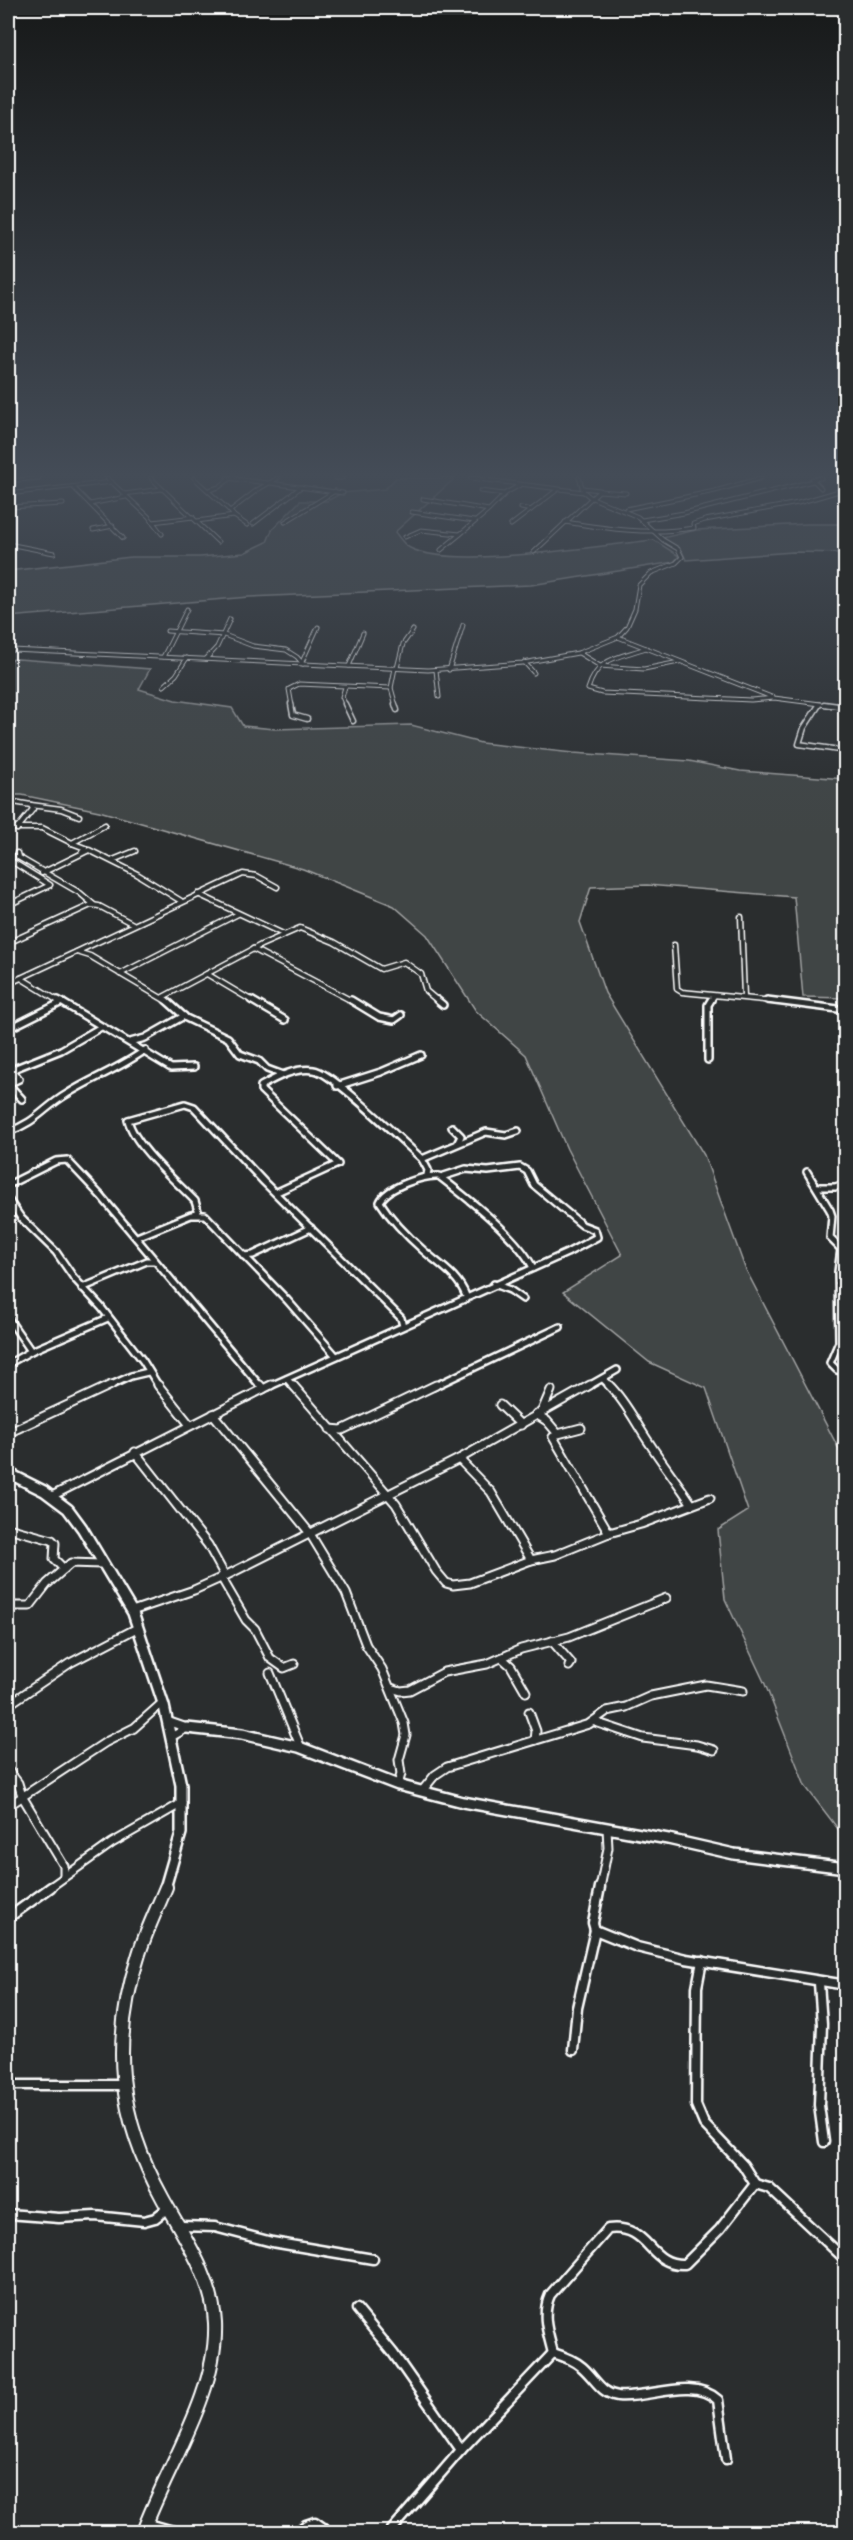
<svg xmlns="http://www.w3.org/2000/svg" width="853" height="2540" font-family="Pangolin,sans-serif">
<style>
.green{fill:#414445;stroke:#a0a2a2;stroke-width:1.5}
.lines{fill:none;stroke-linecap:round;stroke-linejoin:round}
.street-far4-casing{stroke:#fff;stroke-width:5}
.street-far3-casing{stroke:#fff;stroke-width:7}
.street-far2-casing{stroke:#fff;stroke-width:10}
.street-far1-casing{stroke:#fff;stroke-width:11}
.street-casing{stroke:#fff;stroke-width:13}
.secondary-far1-casing{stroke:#fff;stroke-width:14}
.secondary-casing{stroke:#fff;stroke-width:16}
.street-far4{stroke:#2a2d2e;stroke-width:3}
.street-far3{stroke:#2a2d2e;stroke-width:4}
.street-far2{stroke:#2a2d2e;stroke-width:5}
.street-far1{stroke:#2a2d2e;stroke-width:7}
.street{stroke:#2a2d2e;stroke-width:8}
.secondary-far1{stroke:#2a2d2e;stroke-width:9}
.secondary{stroke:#2a2d2e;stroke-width:12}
</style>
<rect width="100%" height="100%" fill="#2a2d2e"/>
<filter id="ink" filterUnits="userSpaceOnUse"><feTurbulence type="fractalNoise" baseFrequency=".0167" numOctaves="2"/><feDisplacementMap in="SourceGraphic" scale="12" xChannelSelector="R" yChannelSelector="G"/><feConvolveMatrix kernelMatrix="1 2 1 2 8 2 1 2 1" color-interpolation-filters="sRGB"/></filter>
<g filter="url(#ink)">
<g class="green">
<path d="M396 478H455L395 532C399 537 404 545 410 548 451 570 603 545 654 540L679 556 674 562 531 585 249 597 8 617V571L131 557H200L244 553 267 542 272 530 300 501H327L342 493 385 489Z"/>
<path d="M807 524H845V553L793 552 686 560 682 551 662 538 696 530Z"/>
<path d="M18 659 150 669 139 689 175 700 232 708 243 726 275 729 411 725 481 743 573 753 689 761 740 771 845 779V998L803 997 794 897 647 885 591 887 580 922 605 993 704 1155 745 1268 845 1461V1838L805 1786 765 1684 725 1599 718 1530 748 1511 706 1388 649 1362 563 1292 622 1255 567 1149 526 1055 476 1011 427 935 394 906 303 869 99 811 22 795H8V660Z"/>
</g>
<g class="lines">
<g class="street-far4-casing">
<g id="street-far4">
<path d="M107 478 149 517 162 534"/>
<path d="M151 478 218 542"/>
<path d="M194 478 230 511"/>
<path d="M227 478 268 483"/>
<path d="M335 478H342"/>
<path d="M470 478 584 492"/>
<path d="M821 478 812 479 821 488"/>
<path d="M8 481 39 478"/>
<path d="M270 483 343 493"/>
<path d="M74 488 123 538"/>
<path d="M582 488 600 490"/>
<path d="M209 490 219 487 231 478"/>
<path d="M480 491 504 494 520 485"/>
<path d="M8 494 112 482"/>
<path d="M124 494 162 489"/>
<path d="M423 499 489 510"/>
<path d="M90 504 126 497"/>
<path d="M8 507 63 504"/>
<path d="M521 508 531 510"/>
<path d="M626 509 715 491 761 478"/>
<path d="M412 512 474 521"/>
<path d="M234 516 230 511 257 490 278 478"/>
<path d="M642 520 684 513 813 481"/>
<path d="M197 521 234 516 247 525"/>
<path d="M153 522 193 517"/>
<path d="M285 522 335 491"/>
<path d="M565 522C608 529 650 535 694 528L693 524 705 520 798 503 846 489"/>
<path d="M253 524 301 487"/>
<path d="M511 525 557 490"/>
<path d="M93 530 113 526"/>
<path d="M405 537 421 530 460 534"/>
<path d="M8 544 54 553"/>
<path d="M441 550 488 511 506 493"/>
<path d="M534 552 599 491 626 493"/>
<path d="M167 631 224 635 253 646 286 650 297 657 303 664"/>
<path d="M618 637 774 698 836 706"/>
<path d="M646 648C617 658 598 657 588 689L602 693 751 700 774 698"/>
<path d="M12 650 428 670 523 663 578 653 618 637 627 627 635 609 639 585 651 573 676 563 682 557 678 549 663 540 638 517 590 497 584 492 579 478"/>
<path d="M579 653 600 666"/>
<path d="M163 657 187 609"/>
<path d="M206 659 217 647 230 619"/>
<path d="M302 662 318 627"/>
<path d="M524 662 534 673"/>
<path d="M349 666 363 633"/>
<path d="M599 666 644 669 679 662"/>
<path d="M397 668 403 644 413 630"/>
<path d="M436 670 439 697"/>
<path d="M449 670 463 625"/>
<path d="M164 686 176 675 187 658"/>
<path d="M345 687 342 697 346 706"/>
<path d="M391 688 396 706"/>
<path d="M292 706 289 689 299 684 391 688 395 668"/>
</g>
</g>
<g class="street-far3-casing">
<g id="street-far3">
<path d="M291 704 293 715 307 719"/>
<path d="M345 704 353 721"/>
<path d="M395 704 397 710"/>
<path d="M824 704 846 707"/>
<path d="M819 705 804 728 799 744 846 751"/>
<path d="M8 801 31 805 33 809 17 829"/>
<path d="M31 805 61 809 79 816"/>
<path d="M8 828H42L72 843"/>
<path d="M82 852 85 848 72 843 105 825"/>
<path d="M17 853 18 857 80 893 94 905"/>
<path d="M8 859 50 885 8 905"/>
<path d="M113 860 135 851"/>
<path d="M42 873 89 850 137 874 181 901"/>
<path d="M198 894 283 934"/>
<path d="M741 917 744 997"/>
<path d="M8 943 91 905 99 906 133 924"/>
<path d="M674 945 677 989 682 992 783 1002"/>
<path d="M253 949 354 1002"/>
<path d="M77 952 90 956 168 1002"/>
<path d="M120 974 238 914"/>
<path d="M207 974 254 1002"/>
<path d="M21 978 60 1002"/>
<path d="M8 984 243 874 257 876 277 887"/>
<path d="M163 997 261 945 300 928 334 942 381 969 404 962 421 974 426 991 439 1002"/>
<path d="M710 1002 714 996"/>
</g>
</g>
<g class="street-far2-casing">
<g id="street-far2">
<path d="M58 1000 171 1068 194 1067"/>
<path d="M166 1000 186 1018 228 1038 240 1054 259 1061 267 1069 283 1075"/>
<path d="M251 1000 285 1020"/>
<path d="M351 1000 379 1017 394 1020 401 1015"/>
<path d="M437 1000 443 1005"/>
<path d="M767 1000 846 1010"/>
<path d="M8 1029 62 1002"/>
<path d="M130 1042 145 1038 184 1016"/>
<path d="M708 1060V1005L711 1000"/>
<path d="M8 1084 19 1079 12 1071 16 1068 61 1050 101 1027"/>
<path d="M8 1084 22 1099"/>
<path d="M337 1086 381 1072 421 1055"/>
<path d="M452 1127 461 1136 458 1142"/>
<path d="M8 1132C37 1122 43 1108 67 1094 92 1078 121 1068 145 1050"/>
<path d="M422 1159 486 1132 506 1135 518 1131"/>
<path d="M807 1172 830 1210 832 1216 830 1238 841 1249H846"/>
<path d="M8 1185 56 1161 67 1160 101 1196 261 1387"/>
<path d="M817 1187H835L846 1184"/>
<path d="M277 1192 338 1164 261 1090V1086C277 1077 296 1067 314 1070 332 1072 404 1143 422 1159L428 1170 427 1175"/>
<path d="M8 1199 21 1218 56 1252 74 1278 101 1307 143 1361 159 1387"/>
<path d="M194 1214 198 1211 195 1201C176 1181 135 1147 128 1120L185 1104 194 1107 264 1182 401 1318 403 1326"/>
<path d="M137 1237 191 1215H205L287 1300 336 1356"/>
<path d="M841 1249 838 1272 839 1342 830 1363 837 1370 846 1372"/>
<path d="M244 1256 253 1255 311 1228"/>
<path d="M494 1284 510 1290 523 1299"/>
<path d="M82 1288 147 1261H155"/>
<path d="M466 1296C458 1275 440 1265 424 1251 408 1237 392 1221 380 1202 387 1187 423 1175 439 1176 466 1197 519 1238 533 1268"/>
<path d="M8 1318 31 1351 8 1364"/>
<path d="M31 1351 108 1318"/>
<path d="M287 1379 294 1387"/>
<path d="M603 1379 611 1387"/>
<path d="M107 1387 131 1376 148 1372"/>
<path d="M268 1387 567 1253 597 1237 595 1230 582 1225 534 1185 527 1171 520 1167 488 1171 466 1169 441 1177"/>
<path d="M433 1387 560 1327"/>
<path d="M587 1387 617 1370"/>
</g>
</g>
<g class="street-far1-casing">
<g id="street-far1">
<path d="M158 1385 190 1425"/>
<path d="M260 1385 263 1389"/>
<path d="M293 1385 396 1504 436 1571 446 1583 453 1585 470 1583 531 1560 555 1555 609 1533 641 1524 710 1498"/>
<path d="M609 1385C627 1403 636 1424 650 1444 663 1464 678 1483 691 1503"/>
<path d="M500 1405 521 1425"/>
<path d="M542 1411 551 1390"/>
<path d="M213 1414 309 1532 346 1593 366 1645 382 1669 404 1723 406 1735 399 1760 401 1774 398 1785"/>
<path d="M536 1414 547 1421 558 1434 581 1428"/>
<path d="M330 1429 342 1430 436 1385"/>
<path d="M8 1433 111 1385"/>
<path d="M553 1437 609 1533"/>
<path d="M135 1452 208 1545 225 1576"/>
<path d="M459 1459 491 1492 531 1560"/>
<path d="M52 1496 271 1385"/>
<path d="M8 1528 52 1540 55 1543 54 1559 64 1569"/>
<path d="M221 1577 246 1620 255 1629 270 1658 284 1668 294 1664"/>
<path d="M8 1606H30L47 1584 71 1563 101 1564"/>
<path d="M132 1611 194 1590 225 1576 459 1459 590 1385"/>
<path d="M552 1641 571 1663 569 1666"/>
<path d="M502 1658 511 1666 526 1692"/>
<path d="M270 1673 301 1748"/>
<path d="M391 1688 401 1691 410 1690 444 1672 487 1664 521 1649 569 1637 666 1598"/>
<path d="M8 1705 70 1663 137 1628"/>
<path d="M529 1712 536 1731 535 1740"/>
<path d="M167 1721 187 1728"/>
<path d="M595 1722 643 1738 697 1745 714 1750"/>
<path d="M171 1737 187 1728"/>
<path d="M8 1770 18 1783 22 1796 64 1866V1876"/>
<path d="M422 1791 435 1775 447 1767 589 1724 607 1711 626 1707 651 1696 706 1685 743 1691"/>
<path d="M8 1806 106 1742 134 1728 162 1703"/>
<path d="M49 1888 112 1843 182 1803"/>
<path d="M600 1888 608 1848 607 1828"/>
</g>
</g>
<g class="street-casing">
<g id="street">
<path d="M600 1887 593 1923 595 1930 637 1947 686 1959 846 1985"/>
<path d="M8 1918 51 1887"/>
<path d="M702 1961 697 1987 696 2105 704 2124 743 2165 755 2184"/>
<path d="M819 1983 822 2024 819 2105 824 2142"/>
<path d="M573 2050 577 2008 595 1930"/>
<path d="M8 2085H123"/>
<path d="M755 2184 769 2188 846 2260"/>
<path d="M8 2214 59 2218 95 2216 144 2221 155 2218 168 2208"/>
<path d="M181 2226 215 2227 272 2242 373 2259"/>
<path d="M357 2309 393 2353 461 2450"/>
<path d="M553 2353C548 2333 541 2315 550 2295L608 2229C651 2224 647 2266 685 2264L720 2229 755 2184"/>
<path d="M553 2353C563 2356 574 2360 582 2367 595 2378 600 2393 618 2396 649 2399 692 2376 718 2400L726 2459"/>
<path d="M148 2524 177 2532"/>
<path d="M298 2532 306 2525 315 2522 329 2532"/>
<path d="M390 2532 461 2450 553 2353"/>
</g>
</g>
<g class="secondary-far1-casing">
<g id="secondary-far1">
<path d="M8 1473 44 1491 68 1509 82 1528 133 1613 164 1706 181 1785V1833L165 1888"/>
<path d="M187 1728 242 1734 299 1747 398 1785 463 1802 668 1839 734 1854 846 1868"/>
</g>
</g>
<g class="secondary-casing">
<path id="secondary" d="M143 2532C166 2468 218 2393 215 2323 213 2278 184 2237 163 2199 118 2118 110 2043 139 1954 146 1931 157 1909 166 1887"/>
</g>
<use href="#street-far4" class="street-far4"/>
<use href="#street-far3" class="street-far3"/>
<use href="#street-far2" class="street-far2"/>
<use href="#street-far1" class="street-far1"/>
<use href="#street" class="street"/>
<use href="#secondary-far1" class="secondary-far1"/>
<use href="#secondary" class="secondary"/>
</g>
</g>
<linearGradient id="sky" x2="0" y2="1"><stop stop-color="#171919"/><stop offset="0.57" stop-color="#444c57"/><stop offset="1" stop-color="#444c57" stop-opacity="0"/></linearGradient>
<rect width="853" height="833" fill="url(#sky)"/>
<rect width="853" height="2540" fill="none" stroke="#2a2d2e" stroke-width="30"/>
<rect x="15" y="15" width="823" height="2510" fill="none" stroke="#fff" stroke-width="2" filter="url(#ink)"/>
</svg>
